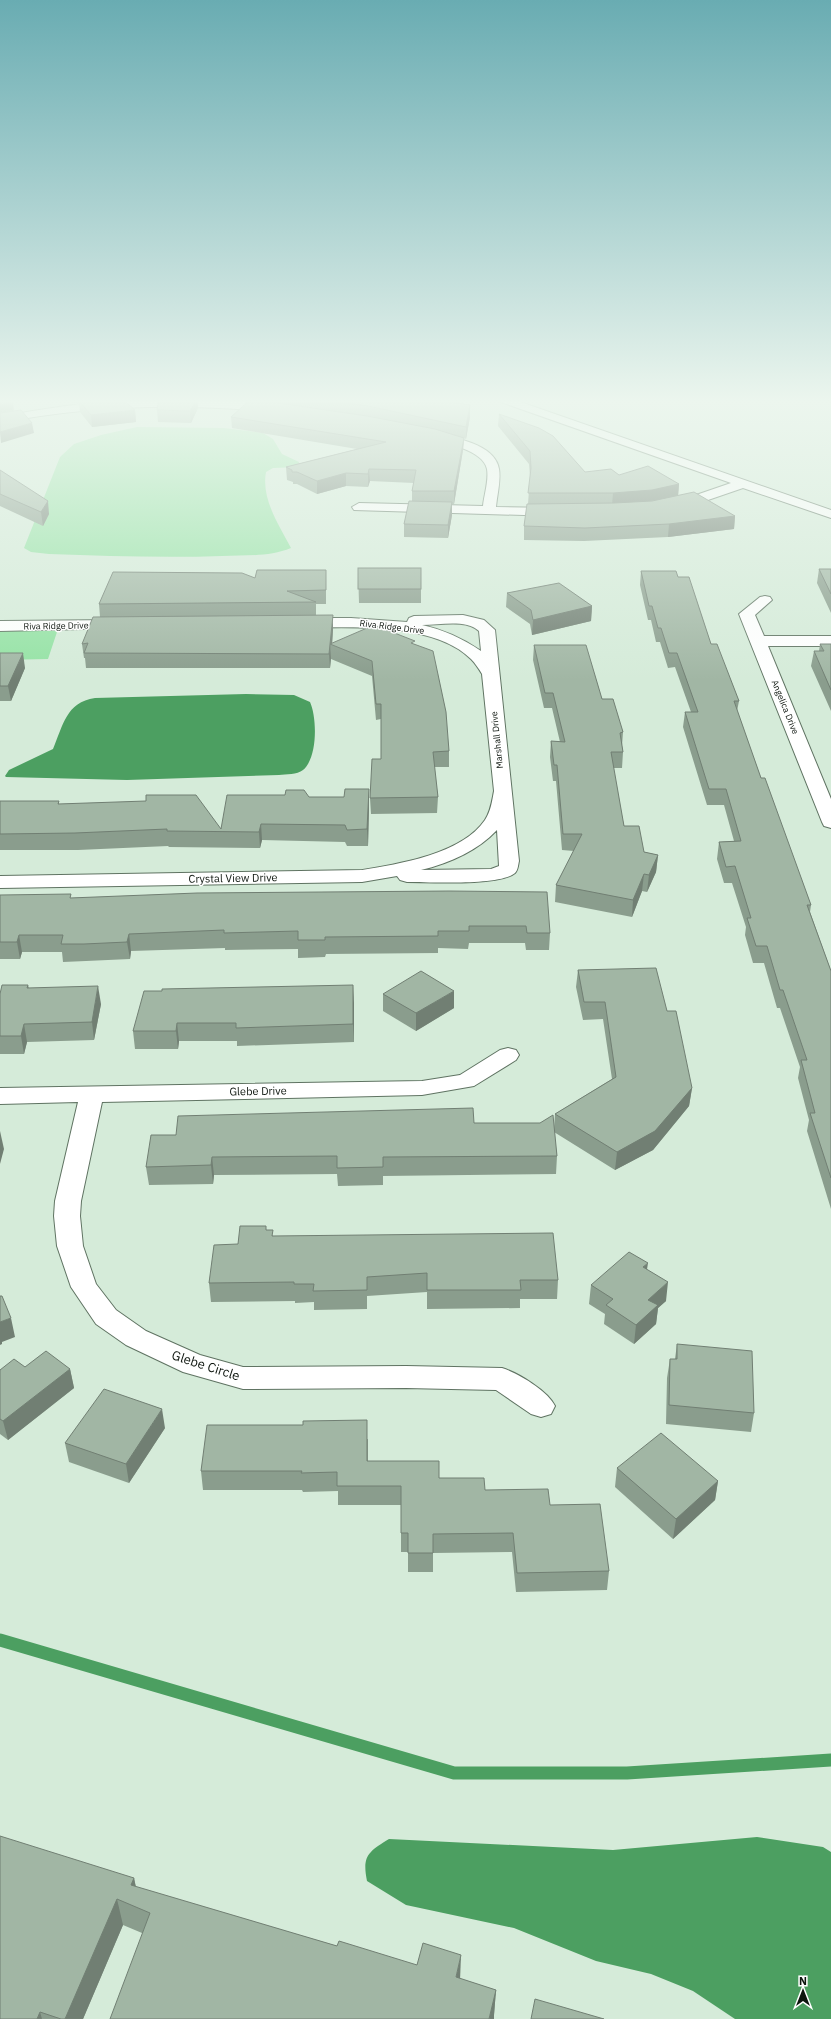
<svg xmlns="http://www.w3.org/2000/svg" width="831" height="2019" font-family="'IBM Plex Sans',sans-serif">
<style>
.green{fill:#94e2a4}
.water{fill:#4c9f61}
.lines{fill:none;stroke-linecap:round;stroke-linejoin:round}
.stream{stroke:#4c9f61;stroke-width:13}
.minor-casing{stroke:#5f7362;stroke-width:2}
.minor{fill:#fff;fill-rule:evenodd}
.wall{fill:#8a9d8d}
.shaded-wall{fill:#717f73}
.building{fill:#a1b6a4;stroke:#717f73}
.labels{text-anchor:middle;stroke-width:3;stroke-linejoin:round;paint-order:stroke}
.far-street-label{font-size:9px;fill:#0d150e;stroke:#fff}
.street-label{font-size:11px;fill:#0d150e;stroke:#fff}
.near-street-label{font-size:13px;fill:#0d150e;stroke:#fff}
</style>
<rect width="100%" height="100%" fill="#d5ebd9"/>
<g class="green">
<path d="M137 427 224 428 263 433 273 439 282 454 299 462 298 467 273 468 266 472C261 499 279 525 291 548 269 557 245 555 222 556 164 558 107 556 49 554L31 552 24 548 60 457 74 444 101 435Z"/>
<path d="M0 626H59L48 659 0 660Z"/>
</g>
<g class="water">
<path d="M246 694 294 695 310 702C317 717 318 758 303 770 297 775 286 774 279 775L127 780 6 777 5 776 9 770 53 749C63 726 66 702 95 698Z"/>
<path d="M757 1837 823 1847 831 1852V2019H735L693 1991 651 1974 596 1961 514 1928 406 1905 367 1881C362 1856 368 1852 389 1839L613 1850Z"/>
</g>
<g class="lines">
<path class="stream" d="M0 1640 454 1773H627L831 1760"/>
<g class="minor-casing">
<g id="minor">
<path d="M493 398H509L831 510V518L743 488 708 500 674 508 669 507 667 504 669 501 699 494 731 483 495 400Z"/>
<path d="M136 399C155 399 271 399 279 409L273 412C181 403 91 405 0 423V417C45 408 90 402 136 399Z"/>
<path d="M435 433C455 438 495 444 499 469 501 481 497 495 496 507L556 508 563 512 556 516 354 510 352 507 359 503 483 506C484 495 489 481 487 469 483 450 446 443 431 440L429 437 431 434Z"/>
<path d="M765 596 770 597 772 600 755 615 764 636H831V646H768L831 799V828L824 826 822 822 739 614 760 597Z"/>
<path d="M463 615 484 620 495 630 519 861C518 865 518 870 515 873 500 886 429 882 407 882L400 880 397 876 362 882 0 888V876L362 870C399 864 462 854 485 820 491 811 492 801 494 791L482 674C479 669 475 663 471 659 434 622 350 627 302 628L297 626 294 623 297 620 302 618H351L407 622 409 618 414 616ZM422 625C440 625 466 619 479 631L481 651C462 638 444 630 422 625ZM497 830 499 866 491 869 421 870C450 863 477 851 497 830Z"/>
<path d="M120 620 125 622 128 625 125 628 0 631V621Z"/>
<path d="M508 1048 516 1050 519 1055 516 1060 474 1086 422 1095 102 1102 81 1201 80 1216 83 1246 96 1284 116 1310 146 1331 200 1355 243 1367 406 1366 502 1368C518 1373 548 1391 555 1406L551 1414 541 1417 531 1414 496 1390 406 1388 243 1389 183 1372 126 1345 96 1324 71 1287 57 1246 54 1216 55 1201 78 1102 0 1104V1088L422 1081 460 1075 500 1050Z"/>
</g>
</g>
<use href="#minor" class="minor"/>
</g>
<g class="wall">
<path d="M68 398H121L135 410 136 422 92 427 80 412 79 403H73Z"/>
<path d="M159 398H203H198V408L191 423 158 422 157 410Z"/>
<path d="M261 398H423L470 417 466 439 464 438 463 450 454 504H452V515L448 538 404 537V524L412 501V491L414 483 370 481 368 487 346 486 317 494 297 484H293V482L287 480 286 467 357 449 232 428 231 417 261 401Z"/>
<path d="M669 398H831L693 400Z"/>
<path d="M499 414 585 472 619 475 679 484 678 495 735 516 734 529 668 537 584 541 524 540V526L528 504 530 476 529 464 498 426Z"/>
<path d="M0 470 49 514 43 526 0 506Z"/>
<path d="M358 568H421V603H359Z"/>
<path d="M819 569H831V613L817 583Z"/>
<path d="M641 571 678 577 711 644 739 701 737 711 761 778 811 905 810 912 831 971V1209L807 1131 809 1120 798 1078 800 1067 780 1008H777L764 963H753L745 935 746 927 732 883H724L717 859 719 842 734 841 724 805H707L683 727 685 712H691L675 667 668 668 660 642H656L651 620H648L640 585Z"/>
<path d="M255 578 326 584V604H316V615L333 629 332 644H415L449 751V767H434L438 797 437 813 371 814 370 798 381 759V719L376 720 372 676 331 659V658L330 668H86L85 658H84L82 644 100 617 99 604Z"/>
<path d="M507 593 592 606 591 621 532 635 530 624 506 607Z"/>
<path d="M820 644H831V711L811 666 814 651H819Z"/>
<path d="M534 645 602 699 623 732 622 746 623 752 622 768H613L624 826 644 852 658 855 656 872 647 892 642 891 632 917 555 902 556 885 574 851 562 850 556 781H553L550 757 551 741 560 742 552 708H544L533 660Z"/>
<path d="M0 653 25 668 11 701H0Z"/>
<path d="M369 789V805L368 846H347L345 842 262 840 260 848 169 847 168 846 78 850H0V801H59V804L221 829 309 797H344Z"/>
<path d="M449 891 550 933 549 950H526L525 943H469L468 949 438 948V953L326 954 325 957 298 958V949L225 950V948L131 951 130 959 86 961 63 962 62 952H22L20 959H0V895L72 898Z"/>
<path d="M578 970 667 1011 692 1088 689 1106 653 1150 615 1170 554 1132 557 1156 556 1174 383 1176V1185L338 1186 337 1174 214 1175 213 1184 149 1185 146 1167 176 1135 474 1123 554 1130 555 1114 612 1079 603 1019 583 1020 576 987Z"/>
<path d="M28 985 29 988 101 1004 94 1040 27 1042 24 1054H0V994Z"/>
<path d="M162 991 354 1003V1042L237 1046V1041H179L178 1049H135L133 1031Z"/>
<path d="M383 994 454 1008 416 1031 383 1011Z"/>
<path d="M267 1230 273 1236 558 1280 557 1299H520V1308L427 1309V1292L367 1296V1309L314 1310V1302L295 1303V1301L211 1302 209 1283 238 1244Z"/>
<path d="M647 1269 666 1301 658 1308 656 1324 634 1344 604 1324 605 1314 589 1304 591 1285Z"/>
<path d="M677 1344 754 1413 751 1432 666 1424 667 1378 670 1359H675Z"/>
<path d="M25 1367 70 1369 74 1388 8 1440 0 1434V1370Z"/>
<path d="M165 1428 129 1483 69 1462 65 1443Z"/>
<path d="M368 1439V1461L439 1478 485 1490 550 1505 609 1571 607 1590 516 1592 512 1552 433 1553V1572H408V1552H401V1505H338V1491L303 1492 302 1490H203L201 1471Z"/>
<path d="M617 1468 718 1481 715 1500 673 1539 615 1487Z"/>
<path d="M134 1878 136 1887 337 1946 461 1979 496 1990 494 2015 142 1933 123 1925 83 2019H0Z"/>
</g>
<g class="shaded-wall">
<path d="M73 398H111L79 401V403H73Z"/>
<path d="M197 398H198V408L191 423 190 411Z"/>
<path d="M13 402 14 413 0 416V405Z"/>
<path d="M470 405V417L466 439V427Z"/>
<path d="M135 410 136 422 92 427 91 415Z"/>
<path d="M32 423 34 433 1 443 0 432Z"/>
<path d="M464 438 463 450 454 504V491Z"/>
<path d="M369 469 370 481 368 487V474Z"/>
<path d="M346 473V486L317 494V481Z"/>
<path d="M679 484 678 497 612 506 613 493Z"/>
<path d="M48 501 49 514 43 526 41 512Z"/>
<path d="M452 502V515L448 538V525Z"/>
<path d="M735 516 734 529 668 537 669 524Z"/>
<path d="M592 606 591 621 532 635 533 620Z"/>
<path d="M333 615V629L332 645 330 644 331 658 330 668 329 654Z"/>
<path d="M23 653 25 668 11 701 8 686Z"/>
<path d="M369 789V805L368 846 367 829Z"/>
<path d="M261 824 262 840 260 848 259 832Z"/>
<path d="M658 855 656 872 647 892 649 875Z"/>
<path d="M644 874 642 891 632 917 633 900Z"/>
<path d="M129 934 131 951 130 959 127 942Z"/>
<path d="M19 935 22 952 20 959 17 942Z"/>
<path d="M353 985 354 1003V1042L353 1024Z"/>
<path d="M98 986 101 1004 94 1040 92 1022Z"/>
<path d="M454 991V1008L416 1031V1013Z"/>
<path d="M177 1023 179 1041 178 1049 176 1031Z"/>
<path d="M24 1024 27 1042 24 1054 21 1036Z"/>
<path d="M692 1088 689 1106 653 1150 615 1170 617 1152Z"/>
<path d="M0 1131 4 1149 0 1164Z"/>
<path d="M212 1157 214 1175 213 1184 211 1165Z"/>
<path d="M648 1263 645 1282 643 1267Z"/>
<path d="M668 1282 666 1301 658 1308 656 1324 634 1344 636 1325 648 1300Z"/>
<path d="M11 1318 15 1337 2 1342V1344L0 1345V1322Z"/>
<path d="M70 1369 74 1388 8 1440 3 1421Z"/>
<path d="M162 1409 165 1428 129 1483 126 1464Z"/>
<path d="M718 1481 715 1500 673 1539 676 1519Z"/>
<path d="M134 1878 139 1904 131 1885Z"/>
<path d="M117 1899 123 1925 83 2019H65Z"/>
<path d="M461 1955 460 1981 456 1977Z"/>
<path d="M496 1990 494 2015V2019H489Z"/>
<path d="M40 2012 42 2019H37Z"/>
</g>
<g class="building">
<path d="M0 398H9L13 402 0 405Z"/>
<path d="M109 398H121L135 410 91 415 79 401Z"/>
<path d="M159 398H197L190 411 157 410Z"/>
<path d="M309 398H423L470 405 466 427 368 406Z"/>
<path d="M251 399 367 416 435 429 464 438 454 491H412L416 470 369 469 368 474 346 473 317 481 297 472H292V470L286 467 386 442 231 417Z"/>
<path d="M21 410 32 423 0 432V413Z"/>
<path d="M499 414 539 428 553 436 585 472 611 469 619 475 648 466 679 484 652 490 613 493H528L531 468 530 451Z"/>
<path d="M0 470 48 501 41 512 0 494Z"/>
<path d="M694 492 735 516 669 524 585 528 524 526 527 504 614 503 652 501Z"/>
<path d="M409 501 452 502 448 525 404 524Z"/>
<rect x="358" y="568" width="63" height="21"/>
<path d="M819 569H831V594Z"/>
<path d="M257 570H326V590L287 591 316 602 99 604 113 572 242 573 255 578Z"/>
<path d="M641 571H676L678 577H689L711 644H717L739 701H734L761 778H765L811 905H807L831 971V1178L810 1113H815L801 1060H807L783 990H780L767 946H756L747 918H751L735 866 726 867 719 842 741 841 726 789H709L685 712H698L677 653H669L661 628H658L652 606H649Z"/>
<path d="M559 583 592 606 533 620 531 610 507 593Z"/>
<path d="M333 615 329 654 84 653 88 643 82 644 93 617Z"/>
<path d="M374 625 415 641 411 643 433 651 446 712 449 751 433 752 438 797 370 798 372 759H381V704H376L372 661 330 644Z"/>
<path d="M820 644H831V690L814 651H824Z"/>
<path d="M534 645H586L602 699H613L623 732 620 733 623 752H611L624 826H639L644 852 658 855 649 875 644 874 633 900 556 885 582 834H563L557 765H554L551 741 565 742 553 693H545Z"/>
<path d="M0 653H23L8 686H0Z"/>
<path d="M345 789H369L367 829 347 830 345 825 261 824 259 832 167 831V829L75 833 0 834V801H59L58 804 146 801V795H196L221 829 227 795H285L286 790H304L309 797H344Z"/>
<path d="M449 891 547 892 550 933H527L526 926H469V931H438V936L325 937V940H298V931L224 933V930L129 934 127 942 84 944H61L63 935H19L17 942H0V895L71 894 70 898 197 893Z"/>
<path d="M656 968 667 1011H676L692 1088 655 1131 617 1152 555 1114 616 1077 605 1002H584L578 970Z"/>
<path d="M421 971 454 991 416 1013 383 994Z"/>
<path d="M2 985H28L27 988 98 986 92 1022 24 1024 21 1036H0V994Z"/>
<path d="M353 985V1024L236 1028V1023H177L176 1031H133L144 991H162V989Z"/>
<path d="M473 1108 474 1123H540L553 1115 557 1156 383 1157V1167L337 1168V1156L212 1157 211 1165 146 1167 151 1135H176L178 1116Z"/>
<path d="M240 1226H266V1230H273L272 1236 553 1233 558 1280H520L521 1290H427V1273L367 1277V1290L313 1291 314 1284H294V1282L209 1283 214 1245 238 1244Z"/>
<path d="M629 1252 648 1263 643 1267 668 1282 648 1300 658 1305 636 1325 606 1305 613 1299 591 1285Z"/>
<path d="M0 1296H2L11 1318 0 1322Z"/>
<path d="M677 1344 752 1351 754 1413 669 1405 670 1359H677Z"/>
<path d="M46 1351 70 1369 3 1421 0 1419V1370L14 1359 25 1367Z"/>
<path d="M104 1389 162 1409 126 1464 65 1443Z"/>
<path d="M367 1420V1461H439V1478H484L485 1490 548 1489 550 1505 600 1504 609 1571 517 1573 513 1533 433 1534V1553H408V1533H401V1486H337V1472L301 1473 302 1471H201L207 1425H303V1421Z"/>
<path d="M661 1433 718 1481 676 1519 617 1468Z"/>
<path d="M0 1836 134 1878 131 1885 337 1946 339 1941 417 1965 423 1943 461 1955 456 1977 496 1990 489 2019H110L150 1913 117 1899 65 2019H61L40 2012 37 2019H0Z"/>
<path d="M535 1999 604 2019H531Z"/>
</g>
<linearGradient id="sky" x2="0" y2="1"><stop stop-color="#69acb2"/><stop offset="0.59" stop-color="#ecf6ee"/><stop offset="1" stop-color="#ecf6ee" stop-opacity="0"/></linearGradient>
<rect width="831" height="680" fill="url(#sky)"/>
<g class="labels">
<g class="far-street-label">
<text transform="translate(56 626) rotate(-1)" y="3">Riva Ridge Drive</text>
<text transform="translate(392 627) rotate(7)" y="3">Riva Ridge Drive</text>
<text transform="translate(785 707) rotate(68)" y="3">Angelica Drive</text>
<text transform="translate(497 740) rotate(-96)" y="3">Marshall Drive</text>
</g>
<g class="street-label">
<text transform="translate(233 878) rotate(-1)" y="4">Crystal View Drive</text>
<text transform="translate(258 1091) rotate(-1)" y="4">Glebe Drive</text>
</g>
<g class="near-street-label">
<text transform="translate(206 1365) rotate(18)" y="5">Glebe Circle</text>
</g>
</g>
<g transform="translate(803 1991)" stroke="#ffffff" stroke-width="3" paint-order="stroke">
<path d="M0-3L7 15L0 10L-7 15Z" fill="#0d150e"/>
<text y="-6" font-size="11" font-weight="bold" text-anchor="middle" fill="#0d150e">N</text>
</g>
</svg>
